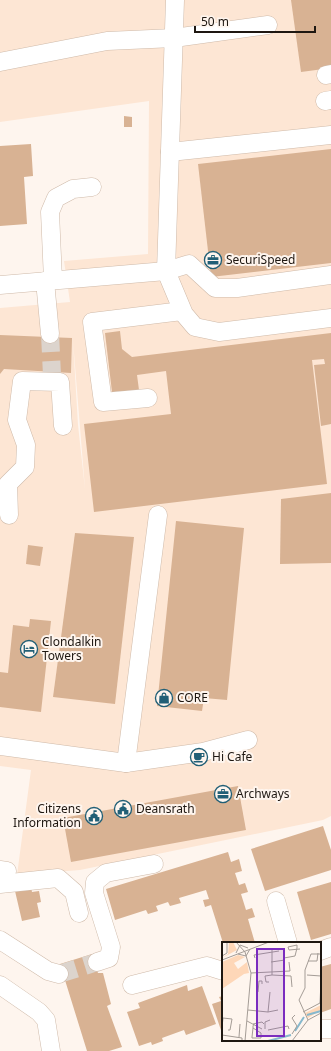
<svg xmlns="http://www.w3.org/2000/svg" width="331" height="1051" font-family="'Noto Sans',sans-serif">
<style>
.built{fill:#fde6d4;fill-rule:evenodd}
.building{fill:#d8b293}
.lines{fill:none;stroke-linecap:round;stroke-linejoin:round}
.minor-tunnel{stroke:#dcd4cd;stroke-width:18;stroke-dasharray:18 9;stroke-linecap:butt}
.minor-casing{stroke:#cfbaa9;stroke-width:19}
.minor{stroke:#fff;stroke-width:18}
.labels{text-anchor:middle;stroke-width:4;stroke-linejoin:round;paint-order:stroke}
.poi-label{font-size:12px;fill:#1e1711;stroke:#fef5ee;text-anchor:start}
.inset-river{fill:none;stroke:#86b8cd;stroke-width:2}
.inset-road{fill:none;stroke:#a49c96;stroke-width:1}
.view{fill:#7b2cbf;fill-opacity:0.15;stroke:#7b2cbf;stroke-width:2}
.inset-edge{fill:none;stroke:#1e1711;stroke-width:2}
</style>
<rect width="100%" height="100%" fill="#fef5ee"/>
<path class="built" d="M0 0H331V816L323 820 80 870 17 875 31 770 0 766V308L70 302 64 261 148 254 149 101 0 122ZM73 341 85 489 78 425Z"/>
<g class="building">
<path d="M291 0H331V68L301 72Z"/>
<path d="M124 116 132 117V127H124Z"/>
<path d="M31 144 33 176 24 177 27 224 0 226V146Z"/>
<path d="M331 149V263L211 277 198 164Z"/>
<path d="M120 331 122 349 132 357 331 333V424L321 426 314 365 325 364 324 359 312 360 327 484 94 512 84 424 171 414 166 371 137 375 139 390 112 392 105 333Z"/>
<path d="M0 335 72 338 71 373 4 369 0 374Z"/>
<path d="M331 493V563L280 564 281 499Z"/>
<path d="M176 521 244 528 227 700 204 698 202 711 157 706Z"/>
<path d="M75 533 134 537 115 704 53 697Z"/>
<path d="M28 545 43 547 40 566 26 564Z"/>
<path d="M30 619 51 621 41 712 0 707V672L8 673 13 625 29 627Z"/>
<path d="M238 786 246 830 71 862 63 818Z"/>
<path d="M323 826 331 850V870L265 891 251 849Z"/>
<path d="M228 852 231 862 239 859 242 871 235 873 239 885 245 883 248 892 241 894 246 910 252 908 255 917 248 919 255 943H223L211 905 205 907 203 900 209 899 206 890 179 898 181 903 170 906 168 902 156 906 158 911 148 914 146 910 115 920 106 889Z"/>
<path d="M331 882V934L311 940 297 892Z"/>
<path d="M31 887 32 892 39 891 41 902 37 903 40 917 22 921 15 891Z"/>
<path d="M92 954 98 973H103L111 1004 107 1006 122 1047 109 1051H87L60 964Z"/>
<path d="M331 964V1009L320 1013V967Z"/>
<path d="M187 985 188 991 202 986 216 1024 186 1035 184 1030 162 1038 163 1041 152 1045 151 1042 139 1046 127 1012 140 1008 138 1003Z"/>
<path d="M223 996V1036L212 1004 221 1001 219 997Z"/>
</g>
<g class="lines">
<g class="minor-tunnel">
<path d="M50 334 52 375"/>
<path d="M59 974 97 962"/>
</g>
<g class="minor-casing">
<g id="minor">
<path d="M175 0 166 271 184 314 195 327 219 332 331 318"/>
<path d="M0 62 107 41 174 38 268 25"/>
<path d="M326 75 331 74"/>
<path d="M325 101 331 100"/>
<path d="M170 152 331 135"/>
<path d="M53 280 50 212 56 198 73 189 92 187"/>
<path d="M45 281 50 334"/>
<path d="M0 285 166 271 189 264 215 288H237L331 275"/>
<path d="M148 398 103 402 92 322 182 311"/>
<path d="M9 515 8 484 25 467 26 445 17 420 22 381 60 382 63 426"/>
<path d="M0 746 126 763 203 752 248 740"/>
<path d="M126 763 158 515"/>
<path d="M0 870 7 871"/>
<path d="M0 884 58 878 74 892 79 913"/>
<path d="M276 901 288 943"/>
<path d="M0 940 48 971 59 974"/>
<path d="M320 951 331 947"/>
<path d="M97 962 109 958 111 947 94 893 95 882 106 873 154 864"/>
<path d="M0 985 39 1012 46 1020 51 1051"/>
<path d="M132 985 207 966 223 971"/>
<path d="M320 1029H331"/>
</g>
</g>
<use href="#minor" class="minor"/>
</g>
<defs>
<g id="office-ring" transform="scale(0.9)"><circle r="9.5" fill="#fef5ee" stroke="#215f76" stroke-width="1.5"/><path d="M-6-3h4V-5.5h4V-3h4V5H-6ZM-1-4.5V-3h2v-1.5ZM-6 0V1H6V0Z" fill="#215f76"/></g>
<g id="hotel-ring" transform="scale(0.9)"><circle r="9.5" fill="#fef5ee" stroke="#215f76" stroke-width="1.5"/><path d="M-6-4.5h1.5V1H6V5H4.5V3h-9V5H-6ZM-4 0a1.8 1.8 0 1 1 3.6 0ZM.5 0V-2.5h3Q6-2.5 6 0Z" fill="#215f76"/></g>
<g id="shop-ring" transform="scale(0.9)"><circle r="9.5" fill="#fef5ee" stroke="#215f76" stroke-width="1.5"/><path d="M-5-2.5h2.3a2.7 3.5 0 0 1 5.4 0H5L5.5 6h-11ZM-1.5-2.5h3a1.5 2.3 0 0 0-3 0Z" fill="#215f76"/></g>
<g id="cafe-ring" transform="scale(0.9)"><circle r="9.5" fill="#fef5ee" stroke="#215f76" stroke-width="1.5"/><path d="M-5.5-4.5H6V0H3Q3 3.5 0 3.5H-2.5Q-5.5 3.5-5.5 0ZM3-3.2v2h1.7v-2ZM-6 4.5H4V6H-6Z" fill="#215f76"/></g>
<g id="civic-ring" transform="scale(0.9)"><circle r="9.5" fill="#fef5ee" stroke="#215f76" stroke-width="1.5"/><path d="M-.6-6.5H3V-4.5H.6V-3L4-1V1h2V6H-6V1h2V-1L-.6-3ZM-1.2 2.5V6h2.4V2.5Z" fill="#215f76"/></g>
</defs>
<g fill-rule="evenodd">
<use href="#office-ring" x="213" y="260"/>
<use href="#hotel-ring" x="29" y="649"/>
<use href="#shop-ring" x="164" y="698"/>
<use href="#cafe-ring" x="199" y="757"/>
<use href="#office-ring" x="223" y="794"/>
<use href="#civic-ring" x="123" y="809"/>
<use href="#civic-ring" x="94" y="816"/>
</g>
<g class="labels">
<g class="poi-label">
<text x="226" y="264">SecuriSpeed</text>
<text x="42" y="646">Clondalkin<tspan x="42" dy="14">Towers</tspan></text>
<text x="177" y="702">CORE</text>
<text x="212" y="761">Hi Cafe</text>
<text x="236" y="798">Archways</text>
<text x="81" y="813" text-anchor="end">Citizens<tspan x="81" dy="14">Information</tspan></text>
<text x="136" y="813">Deansrath</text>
</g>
</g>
<g transform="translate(222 942)">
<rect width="99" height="99" fill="#fef5ee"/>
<path d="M7 0H11L15 8 0 16 6 12ZM16 13 23 15 12 21 16 27 25 20 27 31 22 32 0 47V20ZM99 63V68L86 76 83 71Z" fill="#fed7b8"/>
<path class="inset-river" d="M85 73 99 69M73 89 82 75M46 99 69 93"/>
<path class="inset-road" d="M14 0 23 10 29 31 23 99M50 6V33L69 34 70 45M75 6V3L66 5 67 8 78 7M14 11 18 3 26 6M16 12 24 14 28 7M0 14 5 11V0M33 16 32 13 57 9M62 16 73 14 75 6M0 18 47 0M86 19H95L96 11M49 20 63 18M29 31 68 29 67 20M85 33 99 34M47 40H44L43 34 50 33M36 50 37 39H40V42M98 61 99 39M26 68 46 70 56 68M46 70 48 50M81 70 98 61M86 78 77 58 83 46V28L89 12H99M25 79 40 87M31 82 40 80 42 82M0 85 1 76 10 77 8 88H6M31 86 39 91V96H30V95L31 86V84L32 82M43 87V80L48 78M46 88 66 84 67 87M70 92 75 84 70 76 73 73M0 93 20 96V99M17 95 18 82M70 99 86 78 99 71"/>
<path class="view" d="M35 7H62V94H35Z"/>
<rect width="99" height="99" class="inset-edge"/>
</g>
<path d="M195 26v6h120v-6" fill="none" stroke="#1e1711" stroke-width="2"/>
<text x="201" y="26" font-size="12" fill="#1e1711" stroke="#fef5ee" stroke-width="3" paint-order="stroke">50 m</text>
</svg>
